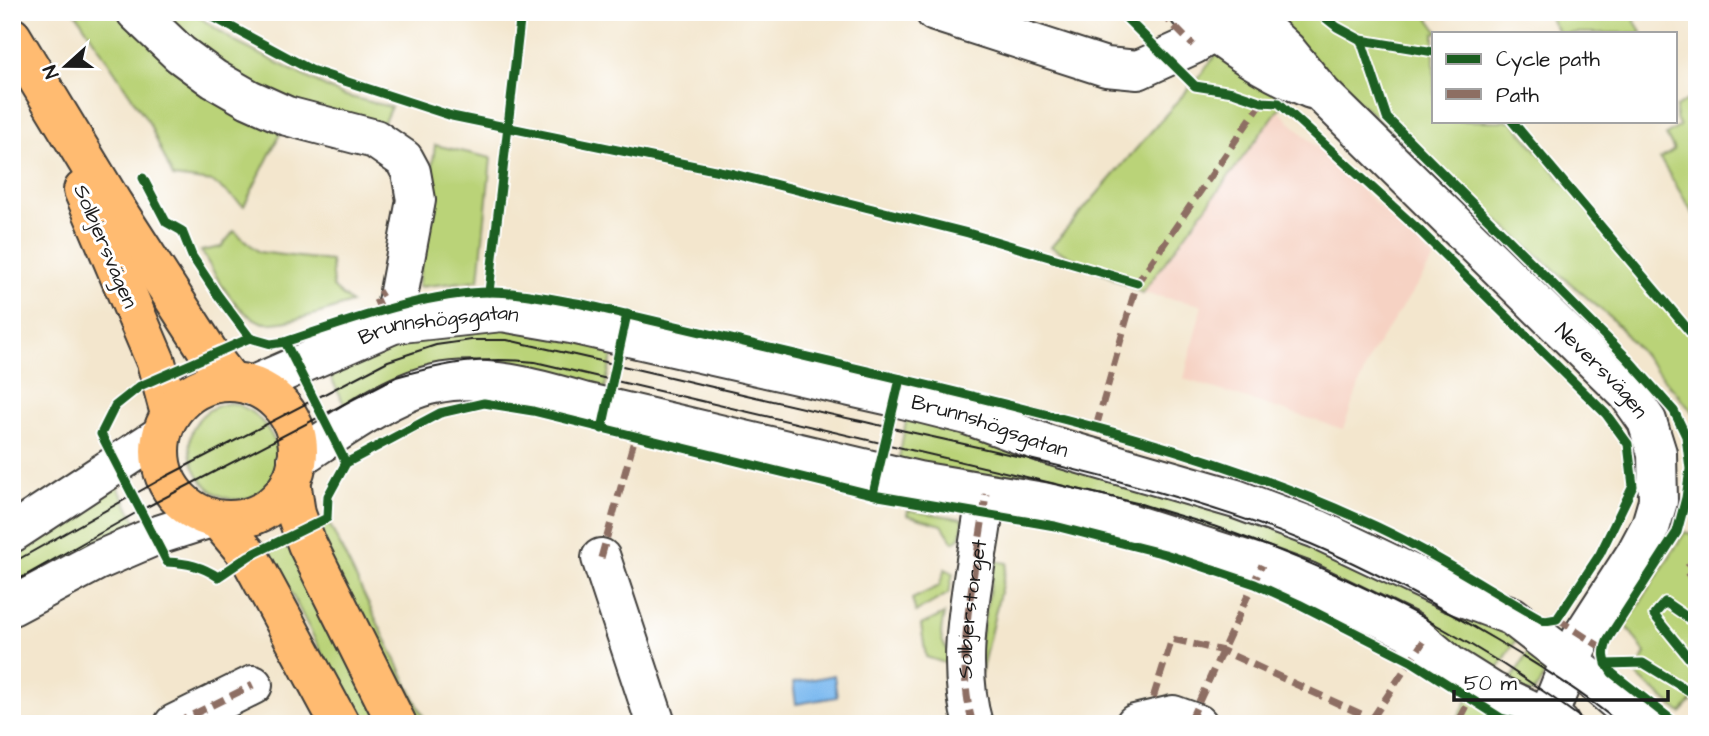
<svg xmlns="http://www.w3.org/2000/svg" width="1709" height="736" font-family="'Architects Daughter',sans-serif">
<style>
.built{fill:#f6d2c3}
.green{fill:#bad378;stroke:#6b784a;stroke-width:2}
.water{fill:#7dbaf0;stroke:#4c6b86;stroke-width:2}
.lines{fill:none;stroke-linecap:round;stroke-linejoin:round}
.minor-casing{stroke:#3c3a37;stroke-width:42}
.major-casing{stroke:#3c3a37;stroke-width:42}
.minor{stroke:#fff;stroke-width:38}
.major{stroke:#ffbb71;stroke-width:38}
.tram{stroke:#1c1c1c;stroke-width:2}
.quiet{stroke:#8d6e63;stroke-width:7;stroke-dasharray:14 7;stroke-linecap:butt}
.cycleway-casing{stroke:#fff;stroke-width:13}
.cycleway{stroke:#1b5e20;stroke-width:9}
.labels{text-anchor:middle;stroke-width:6;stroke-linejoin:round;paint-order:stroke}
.street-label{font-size:21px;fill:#1c1c1c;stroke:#fff}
</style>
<rect width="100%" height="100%" fill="#fff"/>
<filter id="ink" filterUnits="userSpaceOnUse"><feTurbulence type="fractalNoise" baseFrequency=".0143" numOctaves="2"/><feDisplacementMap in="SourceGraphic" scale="14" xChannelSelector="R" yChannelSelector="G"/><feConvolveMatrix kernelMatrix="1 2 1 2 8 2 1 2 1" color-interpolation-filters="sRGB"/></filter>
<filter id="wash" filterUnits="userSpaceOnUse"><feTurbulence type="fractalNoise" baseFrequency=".00686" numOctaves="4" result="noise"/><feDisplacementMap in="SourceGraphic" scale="28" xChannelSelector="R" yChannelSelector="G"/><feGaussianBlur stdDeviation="1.57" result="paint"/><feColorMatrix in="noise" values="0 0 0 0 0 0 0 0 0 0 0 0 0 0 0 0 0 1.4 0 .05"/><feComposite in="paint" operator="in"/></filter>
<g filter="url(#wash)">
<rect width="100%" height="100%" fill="#f3e6cd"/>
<path class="built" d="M1278 110 1434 259 1370 356 1343 429 1184 379 1202 305 1142 293Z"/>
<g class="green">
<path d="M75 12H121L284 126 244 206 213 182 173 177 149 123Z"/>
<path d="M154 12H192L237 43 342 95 391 107 382 126 251 92Z"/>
<path d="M1248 12H1424L1439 33H1434V121H1512L1687 328 1697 322V417L1612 319 1313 63 1142 293 1051 247 1202 73Z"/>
<path d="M1546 12H1646L1634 20 1642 33H1559Z"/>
<path d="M1697 94V220L1660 159 1674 150 1666 135 1680 126 1676 119V107Z"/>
<path d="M435 145 491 158 479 280 418 287Z"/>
<path d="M234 231 259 252 331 261 333 287 351 303C334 309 276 328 261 322 233 311 216 275 201 251L221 247Z"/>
<path d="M488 325 615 343 602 401 525 380 353 422 327 370 405 337Z"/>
<path d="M231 403C260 408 288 447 275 476 269 488 259 496 246 499 191 509 160 413 231 403Z"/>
<path d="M908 411 1218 503 1520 634 1491 680 1419 627 897 468Z"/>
<path d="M116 484 141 530 12 594V552Z"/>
<path d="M908 510 964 519 960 538 953 542 942 525 907 515Z"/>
<path d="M329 523 427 724H413L314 530Z"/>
<path d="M1685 532 1697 536V695L1681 713 1636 675 1645 653 1626 625Z"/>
<path d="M293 540 385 724H361L349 706 270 552Z"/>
<path d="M995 561 1007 563 981 673 978 651Z"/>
<path d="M945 569 953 573 949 593 916 612 912 599 939 586Z"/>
<path d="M944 614C941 631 937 640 951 653L948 664 926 657 921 625Z"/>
<path d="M1535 642 1546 662C1544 674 1543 686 1532 693L1505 689Z"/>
<path d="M1471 694 1512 724H1454Z"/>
</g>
<path class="water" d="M834 675 837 697 796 704 793 683Z"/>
</g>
<g filter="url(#ink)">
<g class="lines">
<g class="minor-casing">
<g id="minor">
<path d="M136 12 180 54 214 79 249 99 287 116 375 139 404 159 411 172 416 200 393 324"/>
<path d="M935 12 1106 67 1138 70 1193 45 1248 12"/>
<path d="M1189 12C1225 44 1267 71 1311 89"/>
<path id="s1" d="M1245 12 1287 51 1322 94 1628 394 1647 421 1657 453 1658 501 1651 525 1636 553 1583 635 1570 661 1548 716"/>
<path id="s2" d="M251 386 393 324 502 312 571 324 895 397 967 415 1049 445 1236 499 1317 529 1452 593 1512 616 1570 661 1643 724"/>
<path d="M297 459C335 434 390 393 434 384 484 373 535 388 583 402L918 481 1043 502 1110 517 1262 565 1306 581 1409 631 1450 665 1493 692 1560 724"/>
<path d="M12 533 161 435"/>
<path d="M601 558 656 724"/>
<path d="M12 606 97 561 155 536 211 518"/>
<path d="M174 724 253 685"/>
<path id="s3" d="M973 724C952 653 978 566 986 494"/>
<path d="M1135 724 1173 715 1198 724"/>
</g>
</g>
<g class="major-casing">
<g id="major">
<path d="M12 37 113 204 211 356 231 382"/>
<path d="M83 190 156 362 170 414"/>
<circle cx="229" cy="451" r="69"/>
<path d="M291 481 296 514 307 544 397 724"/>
<path d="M219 521 249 556 340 724"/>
</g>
</g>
<use href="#minor" class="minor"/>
<use href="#major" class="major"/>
<g class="tram">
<path d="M12 563 165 477 388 361 436 345 471 340H507C623 365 739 394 856 420 1008 454 1166 485 1311 544 1374 571 1437 605 1496 640 1538 665 1582 692 1620 724"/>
<path d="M12 583 141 510 396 377C446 363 483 356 535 362L1141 504C1168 513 1196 520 1222 529 1352 575 1479 641 1589 724"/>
</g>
<g class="quiet">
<path d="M1160 12 1193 45"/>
<path d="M382 312 375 297 383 292"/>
<path d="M1096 427 1137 283 1262 102"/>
<path d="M1697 557 1685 570 1697 584"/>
<path d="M601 558 635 437"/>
<path d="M1557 619 1604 649"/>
<path d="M1153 698 1172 639 1223 651 1361 714"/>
<path d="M1372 719 1423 642"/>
<path d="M1460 719 1470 700"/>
<path d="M1190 721 1262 565"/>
<path d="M174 724 253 685"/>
<path d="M973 724C952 653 978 566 986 494"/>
</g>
<g class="cycleway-casing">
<g id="cycleway">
<path d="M204 12 311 70 452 116 734 174 968 233 1137 283"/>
<path d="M1318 12 1337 27 1361 40 1434 52"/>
<path d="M1361 40 1387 118 1626 357 1674 411 1686 436 1690 469 1686 498 1677 532 1609 637C1602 652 1603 660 1612 673L1677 724"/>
<path d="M1512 121 1697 340"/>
<path d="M143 178 166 222 182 231 192 256 217 294 250 338 271 344 285 342C349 321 423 293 490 292 521 292 551 299 582 304 688 328 794 354 901 379 1056 416 1214 453 1360 519 1425 547 1484 587 1545 621L1557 619 1600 554 1633 486 1628 444 1606 414 1418 229 1279 103 1262 102 1233 92 1195 86 1120 12"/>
<path d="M489 292 521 12"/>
<path d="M250 338 140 386 115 406 101 434 167 562C187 563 202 566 218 577L249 556 327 518 328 496 346 463 440 413 484 403 533 411 879 496 1055 526 1165 554 1255 584 1299 604 1411 661 1501 718 1525 724"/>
<path d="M285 342 346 463"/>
<path d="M602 429 627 314"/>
<path d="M873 494 900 379"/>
<path d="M1697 624 1665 602 1654 615 1697 668"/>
<path d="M1606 664 1643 663 1689 691 1697 684"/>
</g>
</g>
<use href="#cycleway" class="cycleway"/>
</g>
</g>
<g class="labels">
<g class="street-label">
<text transform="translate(106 246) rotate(67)" y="7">Solbjersvägen</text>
<text dy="7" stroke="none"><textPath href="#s2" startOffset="200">Brunnshögsgatan</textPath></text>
<text dy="7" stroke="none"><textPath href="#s1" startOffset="506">Neversvägen</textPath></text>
<text dy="7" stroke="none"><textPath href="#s2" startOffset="766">Brunnshögsgatan</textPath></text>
<text dy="7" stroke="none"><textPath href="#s3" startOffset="116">Solbjerstorget</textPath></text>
</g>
</g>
<rect width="1709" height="736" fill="none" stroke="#fff" stroke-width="42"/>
<rect x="1432" y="32" width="245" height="91" fill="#ffffff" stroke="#a4a4a4" stroke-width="2"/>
<rect x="1446" y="54" width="35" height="10" fill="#1b5e20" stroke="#a4a4a4" stroke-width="2"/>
<text x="1496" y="66" font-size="21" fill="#1c1c1c">Cycle path</text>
<rect x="1446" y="89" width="35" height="10" fill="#8d6e63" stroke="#a4a4a4" stroke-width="2"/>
<text x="1496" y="102" font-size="21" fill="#1c1c1c">Path</text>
<g transform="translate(66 66) rotate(249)" stroke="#ffffff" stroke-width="5" paint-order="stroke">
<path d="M0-5L12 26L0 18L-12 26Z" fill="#1c1c1c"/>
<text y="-10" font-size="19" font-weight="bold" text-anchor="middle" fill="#1c1c1c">N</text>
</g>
<path d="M1454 690v10h214v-10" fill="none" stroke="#1c1c1c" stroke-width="3.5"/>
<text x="1464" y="690" font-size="21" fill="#1c1c1c" stroke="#ffffff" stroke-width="5" paint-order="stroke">50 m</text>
</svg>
